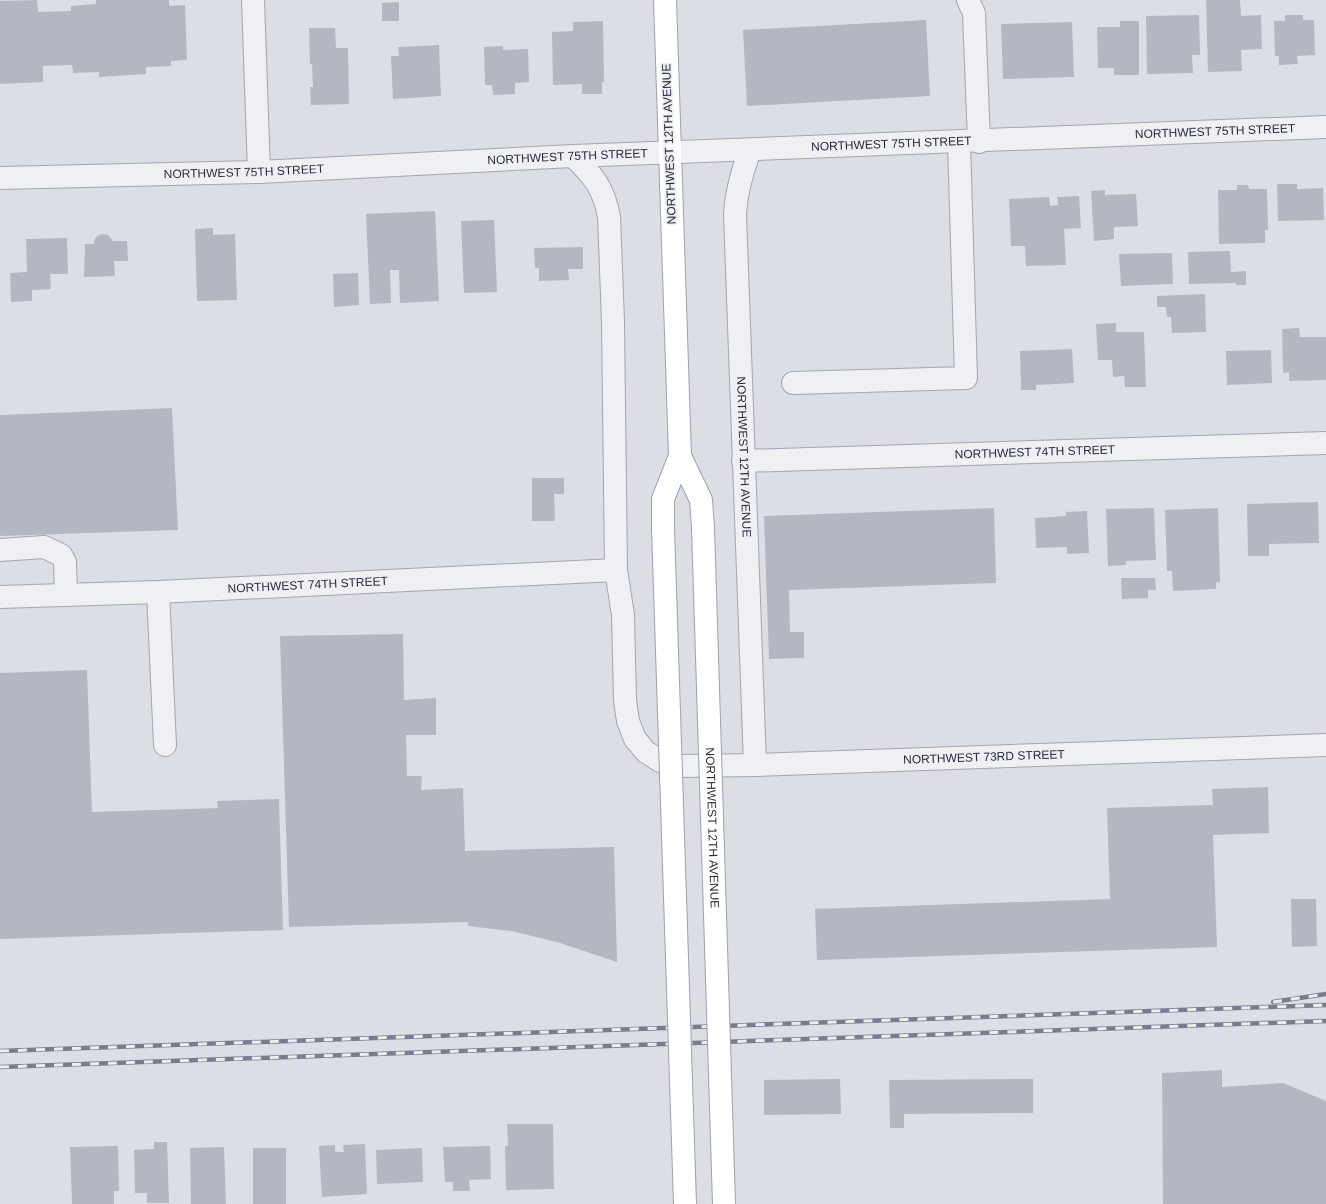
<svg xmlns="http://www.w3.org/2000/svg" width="1326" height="1204" font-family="Arial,sans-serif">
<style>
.building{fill:#b4b7c1}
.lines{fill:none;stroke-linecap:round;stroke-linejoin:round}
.minor-casing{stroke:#a2a5ae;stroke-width:24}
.major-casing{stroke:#9da1af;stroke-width:24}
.minor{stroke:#efeff4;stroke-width:22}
.major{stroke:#fff;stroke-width:22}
.rail-casing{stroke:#787c8d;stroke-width:4.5}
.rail{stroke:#ebedf3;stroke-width:3;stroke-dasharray:9;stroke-linecap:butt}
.major-bridge-casing{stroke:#9da1af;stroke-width:24;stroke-linecap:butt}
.major-bridge{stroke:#fff;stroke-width:22}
.labels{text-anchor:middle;stroke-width:3.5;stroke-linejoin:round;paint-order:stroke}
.street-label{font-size:12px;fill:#282b3a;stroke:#ebedf3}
</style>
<rect width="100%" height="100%" fill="#dcdee5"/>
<g class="building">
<path d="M37 0 38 12 71 11V6L96 4V0H169V6L185 5 187 60 171 61V66L146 67V74L99 77V72L73 73 72 65 43 66V82L0 84V1Z"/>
<path d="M1206 0H1240L1241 16 1261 15 1262 49 1241 50 1242 71 1208 72Z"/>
<path d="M399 2V21H382V3Z"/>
<path d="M1199 15 1200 55H1192L1193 73 1147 74 1146 16Z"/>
<path d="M1285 15H1303V20H1314L1315 55 1297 56 1298 64 1279 65V56H1275L1274 21H1285Z"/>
<path d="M926 20 930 96 747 106 743 30Z"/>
<path d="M603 21 604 82H602V94H582V84L553 85 552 32 573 31V22Z"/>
<path d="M1120 21H1139V75H1114V68H1098L1097 27H1120Z"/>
<path d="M1072 22 1074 77 1003 79 1001 24Z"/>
<path d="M309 28H335L336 48H348L349 104 311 105 310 87H313L312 64H310Z"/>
<path d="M439 45 441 96 393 99 391 56H399L398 47Z"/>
<path d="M503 46V50L528 49 529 82 515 83V94L493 95 492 85H485L484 47Z"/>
<path d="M1277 184H1297V189L1323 188 1324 220 1278 221Z"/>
<path d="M1237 185H1248L1249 189H1267L1268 230H1265V243L1219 244 1218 190H1237Z"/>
<path d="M1105 190V195L1136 194 1138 226 1114 227V239L1094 241 1091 191Z"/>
<path d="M1079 196 1081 228 1064 229 1066 265 1026 266 1025 246H1011L1009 199 1049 197 1050 206 1058 205 1057 197Z"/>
<path d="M435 211 439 301 400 303 399 270H390L391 303 370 304 366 214Z"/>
<path d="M494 220 497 292 464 293 461 221Z"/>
<path d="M213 228V235L235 234 237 300 197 301 195 229Z"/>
<path d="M101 234 108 235 113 241H127L128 261H114L115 276 84 277 85 244H94L95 238Z"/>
<path d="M67 238 68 274H50L51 289 32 290V301L11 302 10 273 27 272 26 239Z"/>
<path d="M583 247V269H568L569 280 539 281V268H535L534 248Z"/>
<path d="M1230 251 1231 272 1246 271V285H1236V283L1189 284 1188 252Z"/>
<path d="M1172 253 1173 284 1121 286 1119 254Z"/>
<path d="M358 273 359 305 334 307 333 274Z"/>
<path d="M1205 294 1206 332 1172 333 1171 317H1167L1166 307H1157V296Z"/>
<path d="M1116 323V332H1144L1146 387H1125L1124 376 1113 377 1112 360H1098L1096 324Z"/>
<path d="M1299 328 1300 337H1326V380L1289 381V372L1283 373 1282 329Z"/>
<path d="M1072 349 1074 383 1036 385V390H1021L1020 351Z"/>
<path d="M1271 350 1272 383 1227 385 1226 351Z"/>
<path d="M172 408 178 530 0 536V415Z"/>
<path d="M532 478H564V494H554L555 521H532Z"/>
<path d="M1318 502 1319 543 1269 544V556H1248L1247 504Z"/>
<path d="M994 508 996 583 789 590 790 632H804V658L769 659 764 516Z"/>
<path d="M1154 508 1156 560 1126 561V565L1108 566 1106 509Z"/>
<path d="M1218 508 1220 582H1216V589L1173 591 1172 571H1167L1165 510Z"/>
<path d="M1087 511 1089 553 1067 554V547L1036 548 1035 518 1066 516V512Z"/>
<path d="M1121 578H1155L1156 590H1148V598L1122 599Z"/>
<path d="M403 634 404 700 436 698V735H406L407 776H422L421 790 463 788 465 851 614 847 617 962 557 942 511 931 468 926V922L289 927 280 636Z"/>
<path d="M87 670 92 812 218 808 217 801 279 799 283 930 0 939V673Z"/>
<path d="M1268 787 1269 833 1213 835 1217 947 817 960 815 909 1110 899 1107 808 1213 805 1212 789Z"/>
<path d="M1291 899H1316L1317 946 1292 947Z"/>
<path d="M1222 1070V1087L1283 1083 1326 1101V1204H1163L1162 1073Z"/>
<path d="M840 1079 841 1114 764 1115V1080Z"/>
<path d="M1033 1079V1113L904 1114V1128H890L889 1080Z"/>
<path d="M507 1124H553L554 1189 506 1190 505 1146H508Z"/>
<path d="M154 1142H167L169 1203H147V1193H135L134 1150 154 1149Z"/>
<path d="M365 1144 367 1194 322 1197 319 1146 335 1145V1152H344L343 1145Z"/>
<path d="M118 1146 119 1191H114V1204H72L70 1147Z"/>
<path d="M490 1146 491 1179 469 1180 470 1191H453V1182H445L443 1147Z"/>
<path d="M224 1147 226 1204H191L190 1148Z"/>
<rect x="253" y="1148" width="33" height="56"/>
<path d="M422 1148 423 1182 377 1184 376 1150Z"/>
</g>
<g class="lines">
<g class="minor-casing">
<g id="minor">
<path d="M253 0 259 172"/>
<path d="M968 0 974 13 979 142"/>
<path id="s1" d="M750 150C742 172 736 192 735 215L755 765"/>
<path id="s2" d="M573 156C594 176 604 189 609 217L613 321 616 570 623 615 625 700 628 721 635 739 646 752 660 761 678 766 755 765 1326 745"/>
<path id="s3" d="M0 178 259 172 573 156 1326 127"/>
<path d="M793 383 966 378 959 142"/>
<path id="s4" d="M743 461 1326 443"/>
<path d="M0 550 44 547 61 555 65 562 66 595"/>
<path d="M158 592 165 745"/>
<path id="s5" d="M0 597 158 592 616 570"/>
</g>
</g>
<g class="major-casing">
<g id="major">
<path d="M680 456 701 500 703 527"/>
<path d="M663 528V499L680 456 665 0"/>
</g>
</g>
<use href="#minor" class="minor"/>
<use href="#major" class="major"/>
<g class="rail-casing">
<g id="rail">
<path d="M1273 1002 1326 994"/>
<path d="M0 1051 1326 1005"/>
<path d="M0 1067 1326 1021"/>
</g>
</g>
<use href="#rail" class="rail"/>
<g class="major-bridge-casing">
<g id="major-bridge">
<path id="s6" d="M703 527 724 1204"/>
<path d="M663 528 685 1204"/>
</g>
</g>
<use href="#major-bridge" class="major-bridge"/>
</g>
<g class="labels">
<g class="street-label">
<text dy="4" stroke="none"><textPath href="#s3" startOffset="1216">NORTHWEST 75TH STREET</textPath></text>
<text transform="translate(669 144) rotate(-92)" y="4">NORTHWEST 12TH AVENUE</text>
<text dy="4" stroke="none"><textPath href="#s3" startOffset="892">NORTHWEST 75TH STREET</textPath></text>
<text dy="4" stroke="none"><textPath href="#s3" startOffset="568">NORTHWEST 75TH STREET</textPath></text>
<text dy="4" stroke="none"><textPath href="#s3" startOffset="244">NORTHWEST 75TH STREET</textPath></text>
<text dy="4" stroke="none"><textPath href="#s4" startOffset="292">NORTHWEST 74TH STREET</textPath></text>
<text dy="4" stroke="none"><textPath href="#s1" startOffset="309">NORTHWEST 12TH AVENUE</textPath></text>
<text dy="4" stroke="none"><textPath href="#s5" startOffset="308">NORTHWEST 74TH STREET</textPath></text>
<text dy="4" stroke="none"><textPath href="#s2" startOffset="955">NORTHWEST 73RD STREET</textPath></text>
<text dy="4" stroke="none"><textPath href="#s6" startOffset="301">NORTHWEST 12TH AVENUE</textPath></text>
</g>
</g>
</svg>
